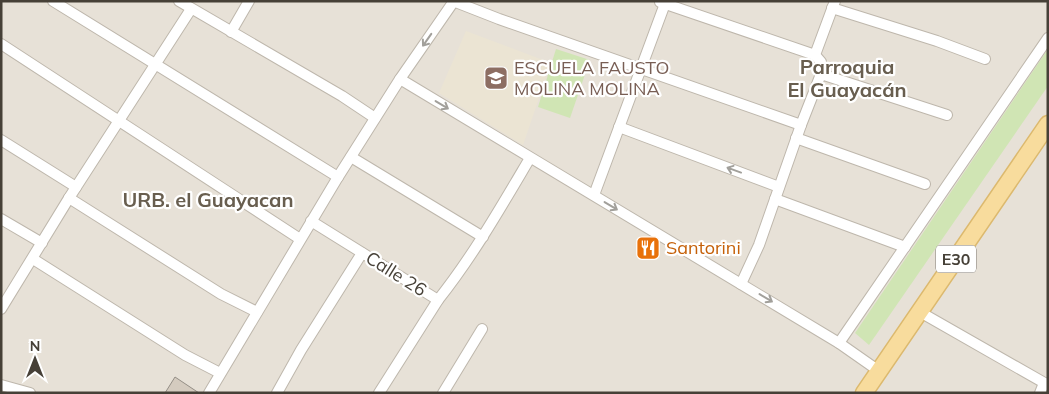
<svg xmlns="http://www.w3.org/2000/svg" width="1049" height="394" font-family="Mulish,sans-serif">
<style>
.residential{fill:#e7e1d7}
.education{fill:#ebe4d3}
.green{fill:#d0e5b4}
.building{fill:#d4cbbf;stroke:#948e86}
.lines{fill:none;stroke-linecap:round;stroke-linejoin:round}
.minor-casing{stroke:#beb7ac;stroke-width:12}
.primary-casing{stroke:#dcb96e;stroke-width:19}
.minor{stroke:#fff;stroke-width:10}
.primary{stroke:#f8dc9d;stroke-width:16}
.oneway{stroke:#a2a09b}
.labels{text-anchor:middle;stroke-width:4.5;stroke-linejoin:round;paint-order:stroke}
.shield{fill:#fff;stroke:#7e7973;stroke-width:1}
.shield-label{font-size:16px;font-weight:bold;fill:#464037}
.education-label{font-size:18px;fill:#785e54;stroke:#fff;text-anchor:start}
.food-label{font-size:18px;fill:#c56008;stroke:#fff;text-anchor:start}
.street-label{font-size:18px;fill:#464037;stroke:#fff}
.quarter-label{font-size:20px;font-weight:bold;fill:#685e4f;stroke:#fff}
</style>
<rect width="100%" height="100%" fill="#f3f0e9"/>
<rect class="residential" x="1" y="1" width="1047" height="392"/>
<path class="education" d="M466 31 551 63 523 145 439 93Z"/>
<g class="green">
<path d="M556 49 590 60 570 118 538 107Z"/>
<path d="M1048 49V86L869 345 855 333Z"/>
</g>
<path class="building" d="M175 377 199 393H165Z"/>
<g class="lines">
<g class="minor-casing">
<g id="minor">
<path d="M53 1 338 177"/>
<path d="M179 1 342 96 375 118"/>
<path d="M453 1 499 19 801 125"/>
<path d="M660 2 815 55"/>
<path d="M832 8 937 41 985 59"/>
<path d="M231 32 249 1"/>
<path d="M1 44 300 239"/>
<path d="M821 74 947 115"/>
<path d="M400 79 839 343 879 371"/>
<path d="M619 127 779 187"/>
<path d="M796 138 925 184"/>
<path d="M1 140 76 187"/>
<path d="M351 157 483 237"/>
<path d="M594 195 666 1"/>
<path d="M69 198 221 294 257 312"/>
<path d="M775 199 905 247"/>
<path d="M1 219 42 243"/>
<path d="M311 221 438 300 379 393"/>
<path d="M33 259 185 355 220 373"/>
<path d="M741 284 759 245 801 125 821 74V62L815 55 835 1"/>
<path d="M438 300C473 256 501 207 530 158"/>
<path d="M1 309 69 198 191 9"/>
<path d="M920 312 1048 385"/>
<path d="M839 343 1048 38"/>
<path d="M1 385 30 393"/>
<path d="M209 393 338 177 400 79 454 1"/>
<path d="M277 393 301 350 362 253"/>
<path d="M443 393 482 329"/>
<path d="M1040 393 1044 383"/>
</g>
</g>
<g class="primary-casing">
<path id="primary" d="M864 393 1048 124"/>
</g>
<use href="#minor" class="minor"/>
<use href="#primary" class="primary"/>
</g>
<defs><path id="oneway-shaft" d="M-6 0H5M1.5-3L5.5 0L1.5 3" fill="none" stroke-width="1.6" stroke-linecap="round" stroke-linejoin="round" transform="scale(1.25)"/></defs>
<g class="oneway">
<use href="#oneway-shaft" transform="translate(427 40) rotate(125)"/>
<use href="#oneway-shaft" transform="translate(442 105) rotate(31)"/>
<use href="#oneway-shaft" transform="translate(734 170) rotate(-160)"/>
<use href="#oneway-shaft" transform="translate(611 206) rotate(31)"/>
<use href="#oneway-shaft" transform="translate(766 298) rotate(31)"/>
</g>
<defs>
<g id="school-square" transform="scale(1.25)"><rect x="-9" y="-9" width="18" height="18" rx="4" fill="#8d6e63" stroke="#fff"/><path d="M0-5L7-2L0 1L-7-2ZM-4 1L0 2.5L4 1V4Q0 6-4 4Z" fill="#fff"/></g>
<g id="restaurant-square" transform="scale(1.25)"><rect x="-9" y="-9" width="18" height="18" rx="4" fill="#e8710a" stroke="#fff"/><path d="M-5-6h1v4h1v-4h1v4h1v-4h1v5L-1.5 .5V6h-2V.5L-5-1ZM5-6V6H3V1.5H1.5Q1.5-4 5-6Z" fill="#fff"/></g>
</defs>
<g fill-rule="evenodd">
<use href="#school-square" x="496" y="78"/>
<use href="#restaurant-square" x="648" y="248"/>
</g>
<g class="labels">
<rect class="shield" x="936" y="245.5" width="40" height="27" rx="4"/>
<g class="shield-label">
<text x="956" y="265">E30</text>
</g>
<g class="education-label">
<text x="514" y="74">ESCUELA FAUSTO<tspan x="514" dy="21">MOLINA MOLINA</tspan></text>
</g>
<g class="food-label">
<text x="666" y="254">Santorini</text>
</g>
<g class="street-label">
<text transform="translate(396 274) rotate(32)" y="6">Calle 26</text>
</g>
<g class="quarter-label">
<text x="847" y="74">Parroquia<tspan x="847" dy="23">El Guayacán</tspan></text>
<text x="208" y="207">URB. el Guayacan</text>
</g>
</g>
<rect width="1049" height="394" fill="none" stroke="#464037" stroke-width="5"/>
<g transform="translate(35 359)" stroke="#ffffff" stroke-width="4" paint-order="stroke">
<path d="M0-4L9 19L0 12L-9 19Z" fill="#464037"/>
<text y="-8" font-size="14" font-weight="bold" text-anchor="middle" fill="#464037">N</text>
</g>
</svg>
